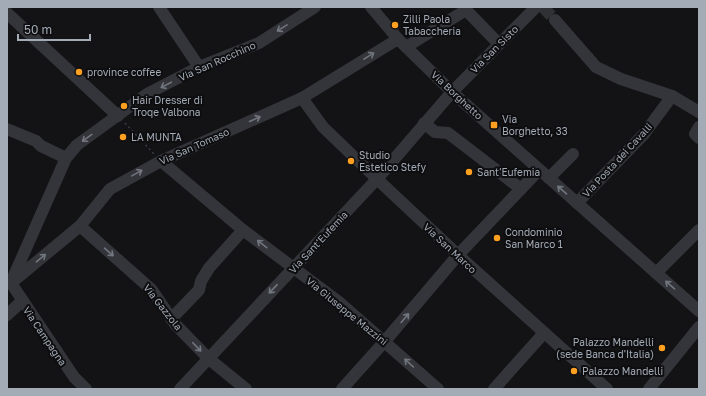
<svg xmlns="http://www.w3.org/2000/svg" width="706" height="396" font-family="'Golos Text',sans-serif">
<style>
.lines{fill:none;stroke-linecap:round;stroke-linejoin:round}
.minor-tunnel{stroke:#303135;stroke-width:12;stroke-dasharray:12 6;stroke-linecap:butt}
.path{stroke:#3a3c41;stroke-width:1.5;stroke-dasharray:2 3;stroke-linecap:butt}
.minor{stroke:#34353a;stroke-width:12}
.oneway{stroke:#71767e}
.poi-dot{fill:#ffa021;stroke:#0e0e10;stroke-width:1.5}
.labels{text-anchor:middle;stroke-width:4;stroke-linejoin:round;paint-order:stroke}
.poi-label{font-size:10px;fill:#a3abb6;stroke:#0e0e10;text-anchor:start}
.street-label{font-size:10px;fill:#a3abb6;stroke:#0e0e10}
</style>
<rect width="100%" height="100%" fill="#131315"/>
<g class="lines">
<path class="minor-tunnel" d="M543 7 555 20"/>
<path class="path" d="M125 123 154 154"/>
<g class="minor">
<path d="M159 7 199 67"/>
<path d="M371 7 398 39 452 92 699 311"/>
<path d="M7 13 118 116"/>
<path d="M555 20 596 67 621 79 672 96 699 112"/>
<path d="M406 47 466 10 499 44"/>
<path d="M302 98 323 127 377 179 458 255 607 389"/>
<path d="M424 123 435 132 448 133 521 189"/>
<path d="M699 127 695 134 699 138"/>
<path d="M7 129 36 141 41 146 66 158"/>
<path d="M161 161 243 230 339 302 438 389"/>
<path d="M549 178 573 154"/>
<path d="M577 203 644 134 672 96"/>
<path d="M80 226 152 290 175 324 209 359 246 389"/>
<path d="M656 273 699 230"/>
<path d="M12 280 66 158 77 145 147 94 199 67 259 43 315 7"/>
<path d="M7 282 11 283 74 377 86 389"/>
<path d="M11 283 80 226 110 189 161 161 302 98 398 39"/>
<path d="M7 315 22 301"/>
<path d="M171 319 199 290 201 281 209 268 243 230"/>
<path d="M180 389 377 179 452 92 536 7"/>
<path d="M342 389 385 341 458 255 539 170"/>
<path d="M494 389 544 333"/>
<path d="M649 389 699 327"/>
</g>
</g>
<defs><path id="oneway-shaft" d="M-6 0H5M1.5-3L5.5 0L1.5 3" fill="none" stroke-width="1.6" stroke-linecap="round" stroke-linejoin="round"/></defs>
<g class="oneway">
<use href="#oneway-shaft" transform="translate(282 28) rotate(148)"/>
<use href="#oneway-shaft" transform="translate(369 56) rotate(-32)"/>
<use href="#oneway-shaft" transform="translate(166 85) rotate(152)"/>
<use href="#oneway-shaft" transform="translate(255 119) rotate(-24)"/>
<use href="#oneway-shaft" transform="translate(87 138) rotate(144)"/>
<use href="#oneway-shaft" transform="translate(137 173) rotate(-29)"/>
<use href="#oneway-shaft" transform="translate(562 190) rotate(-139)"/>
<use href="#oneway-shaft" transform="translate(262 244) rotate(-142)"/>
<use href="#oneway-shaft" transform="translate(109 252) rotate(41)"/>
<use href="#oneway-shaft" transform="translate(41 258) rotate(-39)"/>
<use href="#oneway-shaft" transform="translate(670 285) rotate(-139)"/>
<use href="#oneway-shaft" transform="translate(273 289) rotate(133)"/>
<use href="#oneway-shaft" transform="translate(405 318) rotate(-50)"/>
<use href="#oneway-shaft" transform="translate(197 347) rotate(46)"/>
<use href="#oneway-shaft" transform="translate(409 363) rotate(-138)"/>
</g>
<g class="poi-dot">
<circle cx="395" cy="25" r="4"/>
<circle cx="79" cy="72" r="4"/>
<circle cx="124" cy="106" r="4"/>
<rect x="490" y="121" width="8" height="8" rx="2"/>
<circle cx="123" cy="137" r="4"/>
<circle cx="351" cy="161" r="4"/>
<circle cx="469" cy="172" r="4"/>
<circle cx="497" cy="238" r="4"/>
<circle cx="662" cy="348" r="4"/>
<circle cx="574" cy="371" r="4"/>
</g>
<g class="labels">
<g class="poi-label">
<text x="403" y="23">Zilli Paola<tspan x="403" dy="12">Tabaccheria</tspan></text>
<text x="87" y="76">province coffee</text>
<text x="132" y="104">Hair Dresser di<tspan x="132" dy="12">Troqe Valbona</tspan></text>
<text x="502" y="123">Via<tspan x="502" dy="12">Borghetto, 33</tspan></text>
<text x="131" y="141">LA MUNTA</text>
<text x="359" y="159">Studio<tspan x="359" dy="12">Estetico Stefy</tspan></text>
<text x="477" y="176">Sant'Eufemia</text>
<text x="505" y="236">Condominio<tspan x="505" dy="12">San Marco 1</tspan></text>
<text x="654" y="346" text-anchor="end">Palazzo Mandelli<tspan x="654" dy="12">(sede Banca d'Italia)</tspan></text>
<text x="582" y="375">Palazzo Mandelli</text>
</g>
<g class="street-label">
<text transform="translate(494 49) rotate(-45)" y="4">Via San Sisto</text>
<text transform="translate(217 61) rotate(-24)" y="4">Via San Rocchino</text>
<text transform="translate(457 95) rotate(43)" y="4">Via Borghetto</text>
<text transform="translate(194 146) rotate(-24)" y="4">Via San Tomaso</text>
<text transform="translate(617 160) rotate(-47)" y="4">Via Posta dei Cavalli</text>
<text transform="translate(318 242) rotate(-47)" y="4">Via Sant'Eufemia</text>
<text transform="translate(450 248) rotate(43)" y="4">Via San Marco</text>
<text transform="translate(163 307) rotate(52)" y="4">Via Gazzola</text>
<text transform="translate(347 311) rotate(39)" y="4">Via Giuseppe Mazzini</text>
<text transform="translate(45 336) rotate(56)" y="4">Via Campagna</text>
</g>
</g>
<rect width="706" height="396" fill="none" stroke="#a3abb6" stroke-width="16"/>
<path d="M18 34v6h72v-6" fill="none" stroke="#a3abb6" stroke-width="2"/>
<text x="24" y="34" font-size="12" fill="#a3abb6" stroke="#0e0e10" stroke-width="3" paint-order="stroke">50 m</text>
</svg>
